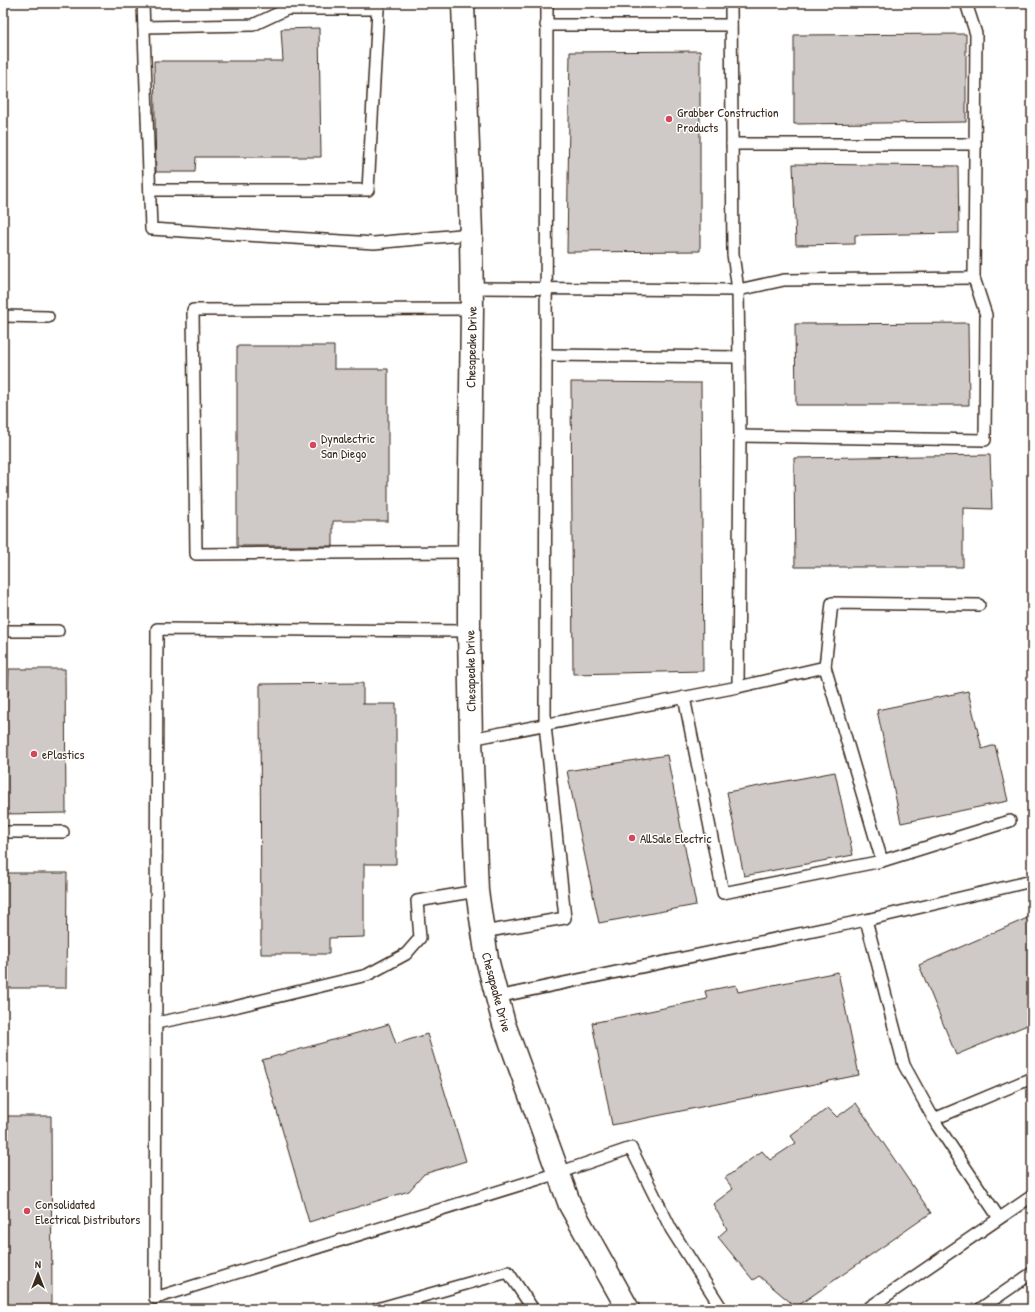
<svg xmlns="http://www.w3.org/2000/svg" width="1035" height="1312" font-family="'Patrick Hand',sans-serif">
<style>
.building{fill:#cfcac7;stroke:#3b2a1e}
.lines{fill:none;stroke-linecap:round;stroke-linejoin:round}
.lane-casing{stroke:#3b2a1e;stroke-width:14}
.secondary-casing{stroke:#3b2a1e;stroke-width:25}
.lane{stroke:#fff;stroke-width:11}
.secondary{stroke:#fff;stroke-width:22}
.poi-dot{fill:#d1495b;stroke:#fff;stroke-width:1.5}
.labels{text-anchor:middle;stroke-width:3;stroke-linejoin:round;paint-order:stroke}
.poi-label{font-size:13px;fill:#3b2a1e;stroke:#fff;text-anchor:start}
.street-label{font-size:13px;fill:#3b2a1e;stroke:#fff}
</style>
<rect width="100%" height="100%" fill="#fff"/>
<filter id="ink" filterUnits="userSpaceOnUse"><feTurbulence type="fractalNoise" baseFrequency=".025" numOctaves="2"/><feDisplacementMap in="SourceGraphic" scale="8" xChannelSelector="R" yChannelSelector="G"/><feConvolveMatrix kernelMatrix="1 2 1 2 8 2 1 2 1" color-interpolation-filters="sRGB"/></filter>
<g filter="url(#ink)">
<g class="building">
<path d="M319 28 321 157H196L195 172H156L154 61H283L281 29Z"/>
<path d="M966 34V122L794 124V35Z"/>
<path d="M700 51V251L567 252 570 52Z"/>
<path d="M793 164 958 166 959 233 855 235V244L796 245Z"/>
<path d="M968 323 969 405H796L795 324Z"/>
<path d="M237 346H334V369H388V521H333V546H237Z"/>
<path d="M571 382 701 383 703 671 573 674Z"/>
<path d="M990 455 992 509 963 508V567H795L794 458Z"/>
<path d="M9 669H65L66 813 3 814V695H8Z"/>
<path d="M363 683V704H396V864H364V937L329 938V954H261L260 684Z"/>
<path d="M968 691 982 749 995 745 1008 801 901 823 877 710Z"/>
<path d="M667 755 696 905 599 923 567 771Z"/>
<path d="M835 772 853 855 744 876 727 792Z"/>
<path d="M3 873H67L66 988H3Z"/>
<path d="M1032 916V1023L956 1055 919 965Z"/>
<path d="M838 972 859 1075 612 1125 592 1023 707 999 705 991 736 985 738 992Z"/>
<path d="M389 1024 396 1044 427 1034 466 1161 424 1174 409 1191 309 1222 262 1060Z"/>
<path d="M856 1103 931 1213 796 1307 759 1276 753 1280 718 1237 727 1229 713 1204 733 1189 725 1178 762 1151 770 1160 796 1143 791 1136 828 1108 837 1117Z"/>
<path d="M3 1116H51L52 1307H3Z"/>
</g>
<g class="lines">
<g class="lane-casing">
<g id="lane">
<path d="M143 3 151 229 374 243 471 234"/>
<path d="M731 3 733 254 738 290 740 436 738 687"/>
<path d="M546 25H731"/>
<path d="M144 27 253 25 287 9H378"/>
<path d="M732 144H975"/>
<path d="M150 190H368L378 9 377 3"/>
<path d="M472 288 738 290 784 280 974 278"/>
<path d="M3 316 48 317"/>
<path d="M546 355 739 357"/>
<path d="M740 436 985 440 986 315 974 278 976 34 966 3"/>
<path d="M469 552 196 554 193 310 472 309"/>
<path d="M3 631H58"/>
<path d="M469 631 157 629 155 1298 558 1173 631 1148 671 1229 722 1309"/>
<path d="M825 667 882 861 1010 821"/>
<path d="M684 697 723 893 882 861"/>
<path d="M471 739 738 687 825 667 832 603 979 605"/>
<path d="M3 832H63"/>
<path d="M866 920 904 1065 937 1125 999 1218"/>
<path d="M483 932 565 918 545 725 547 3"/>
<path d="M497 997 866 920 1032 881"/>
<path d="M156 1023 226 1009 367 975 406 954 420 938 417 901 477 891"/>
<path d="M934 1119 1032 1078"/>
<path d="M377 1309 508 1272 533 1309"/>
<path d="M867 1309 1032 1196"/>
<path d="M980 1309 1032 1273"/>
</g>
</g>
<g class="secondary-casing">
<path id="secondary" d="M463 3 471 234 472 309 469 552V631L471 739 477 891 487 959 504 1024 570 1205 628 1309"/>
</g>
<use href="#lane" class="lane"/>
<use href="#secondary" class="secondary"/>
</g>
</g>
<g class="poi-dot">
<circle cx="669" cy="119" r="4"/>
<circle cx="313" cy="445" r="4"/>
<circle cx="34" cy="754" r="4"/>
<circle cx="632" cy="838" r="4"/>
<circle cx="27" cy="1211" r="4"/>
</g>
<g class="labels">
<g class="poi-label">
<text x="677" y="117">Grabber Construction<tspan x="677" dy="15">Products</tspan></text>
<text x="321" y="443">Dynalectric<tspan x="321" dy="15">San Diego</tspan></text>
<text x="42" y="759">ePlastics</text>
<text x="640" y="843">AllSale Electric</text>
<text x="35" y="1209">Consolidated<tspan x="35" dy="15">Electrical Distributors</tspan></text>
</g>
<g class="street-label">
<text transform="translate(471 347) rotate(-89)" y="5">Chesapeake Drive</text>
<text transform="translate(470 671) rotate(-91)" y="5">Chesapeake Drive</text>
<text transform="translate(497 992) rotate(75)" y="5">Chesapeake Drive</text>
</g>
</g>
<rect width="1035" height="1312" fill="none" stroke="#fff" stroke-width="16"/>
<rect x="8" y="8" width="1019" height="1296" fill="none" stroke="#3b2a1e" stroke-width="1.5" filter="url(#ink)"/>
<g transform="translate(38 1274)" stroke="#ffffff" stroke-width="3" paint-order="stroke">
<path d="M0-3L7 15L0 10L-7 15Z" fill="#3b2a1e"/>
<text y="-6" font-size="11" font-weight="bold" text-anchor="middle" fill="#3b2a1e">N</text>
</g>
</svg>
